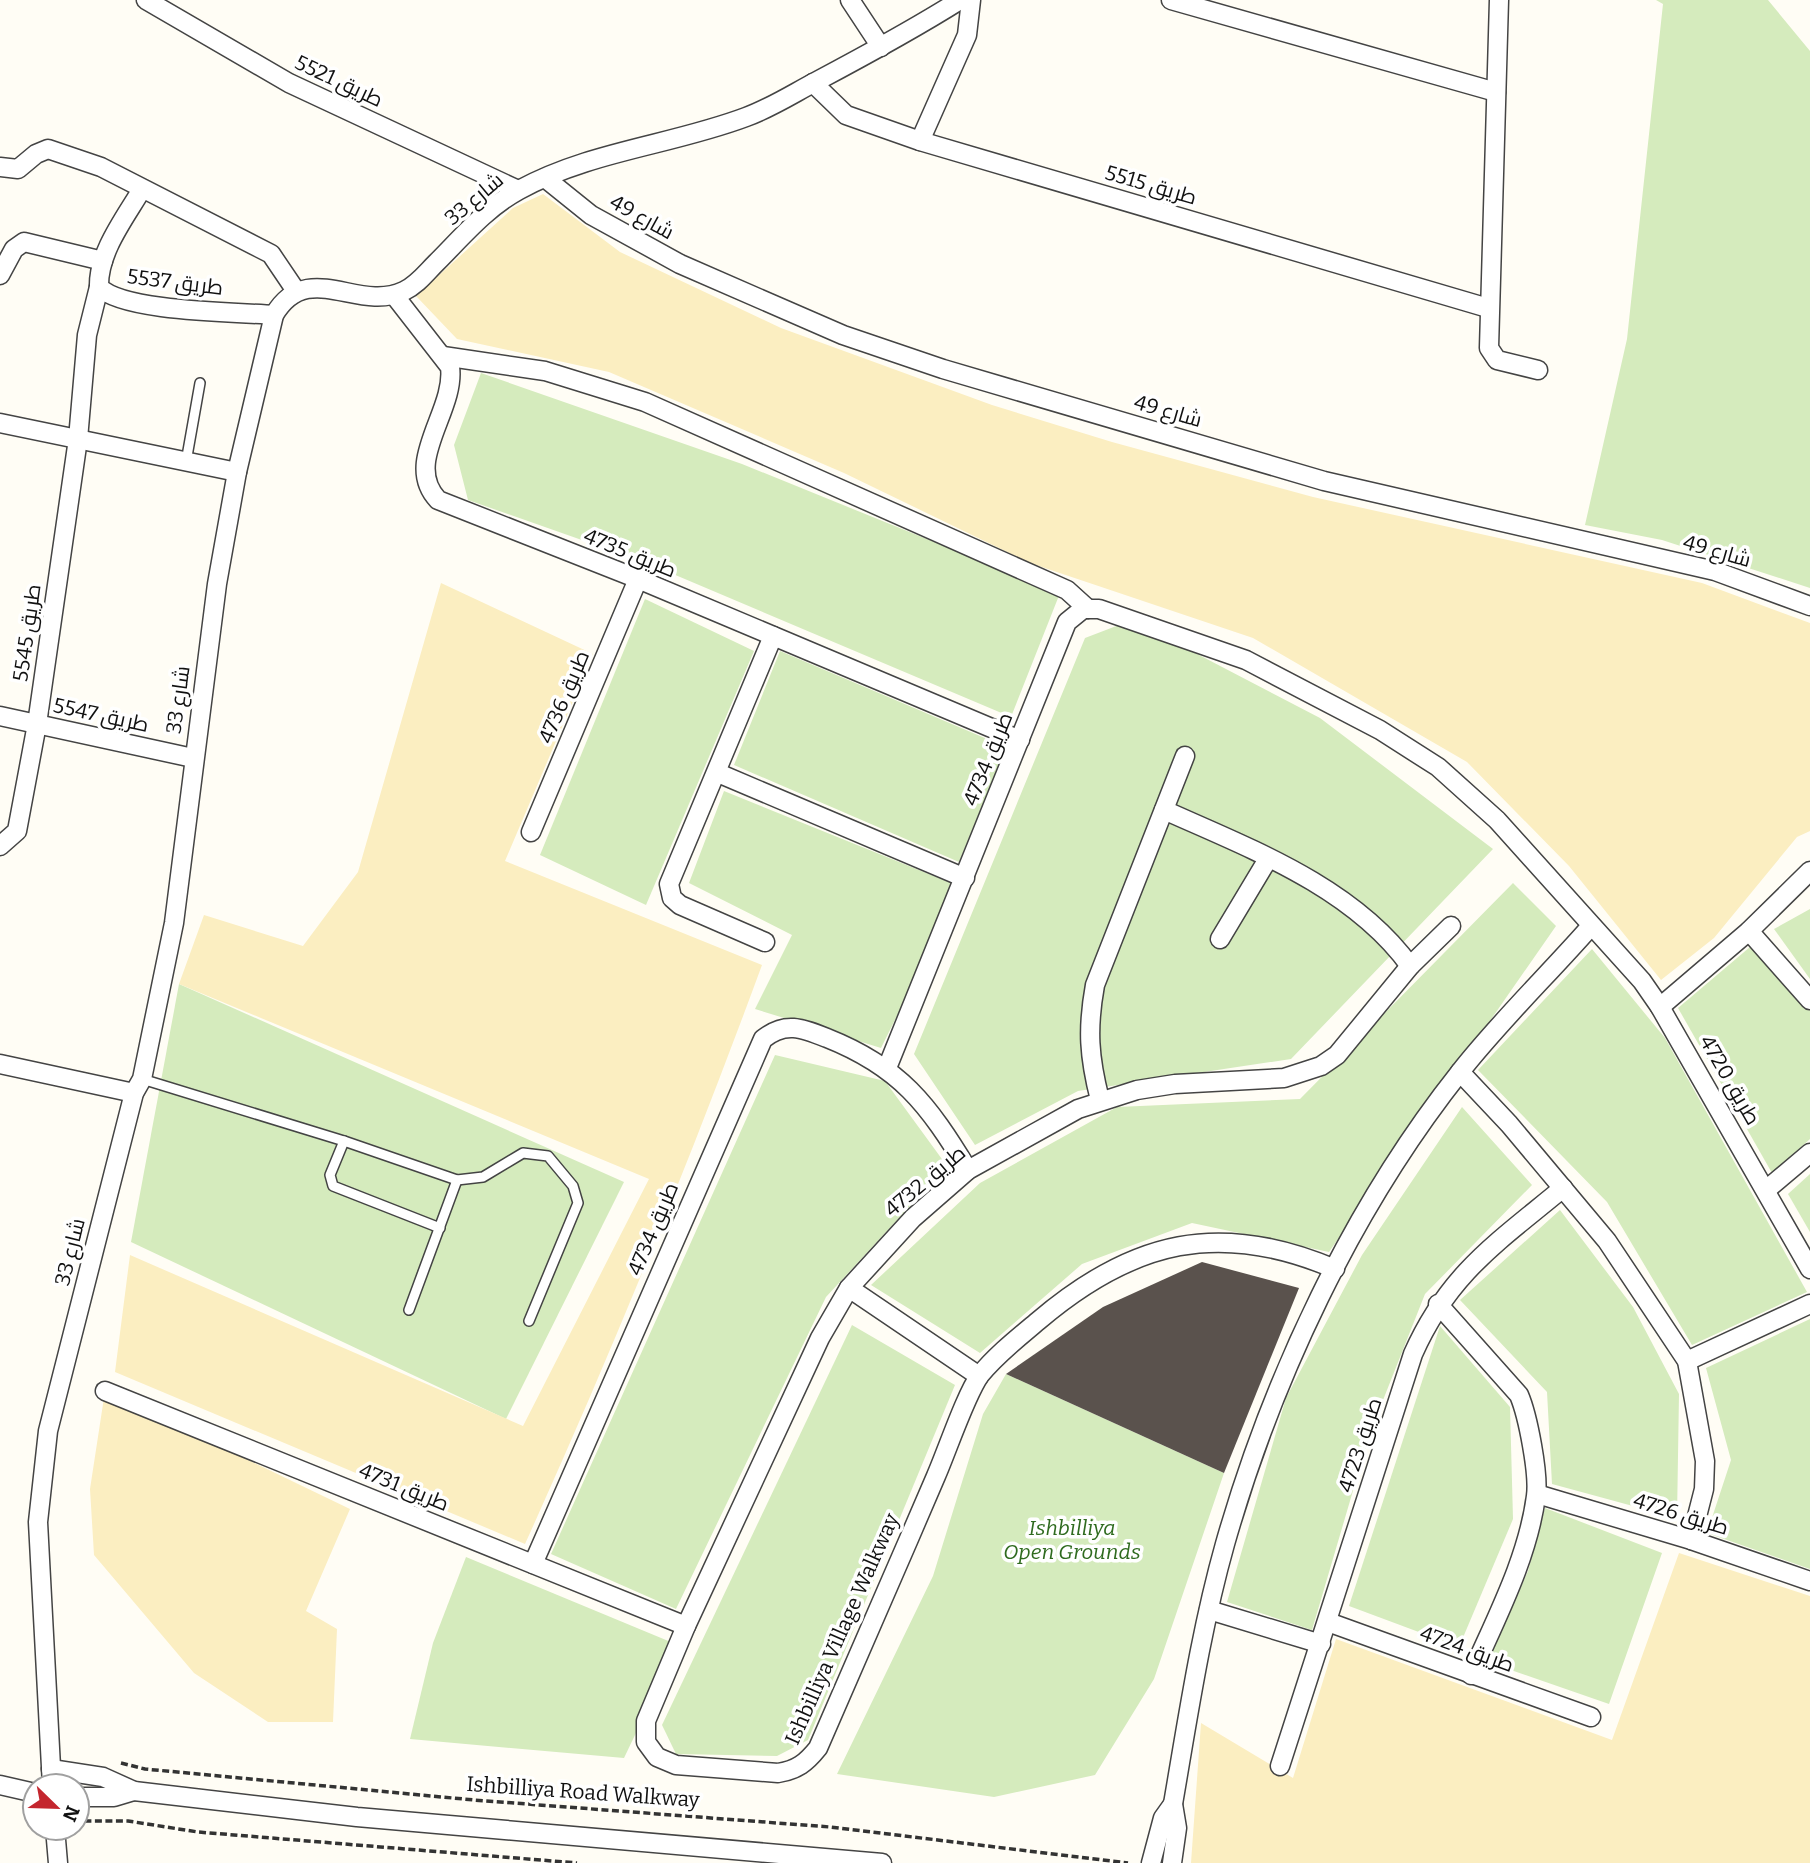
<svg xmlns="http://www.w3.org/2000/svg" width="1810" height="1863" font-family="Bitter,Cairo,serif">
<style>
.green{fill:#d5ebbd}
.sand{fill:#fbeec1}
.building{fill:#5a524d}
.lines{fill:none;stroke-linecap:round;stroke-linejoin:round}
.service-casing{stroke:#444;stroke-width:12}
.minor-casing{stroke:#444;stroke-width:21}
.path{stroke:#333;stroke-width:3.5;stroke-dasharray:7 3.5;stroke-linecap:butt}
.service{stroke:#fff;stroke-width:9}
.minor{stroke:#fff;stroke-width:18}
.labels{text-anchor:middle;stroke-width:7;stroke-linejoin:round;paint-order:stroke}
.street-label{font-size:21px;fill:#111;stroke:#fff}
.park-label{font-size:21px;font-style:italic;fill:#2f6b1f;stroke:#fff}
</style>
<rect width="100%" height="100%" fill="#fffdf5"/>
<g class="green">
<path d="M1656 0H1768L1810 51V588L1662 540 1585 525 1627 339 1663 4Z"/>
<path d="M481 373 742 464 1060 593 1011 717 647 563 468 500 454 445Z"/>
<path d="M645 599 754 651 646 905 540 855Z"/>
<path d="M1132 620 1320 718 1493 849 1291 1059 1078 1091 975 1145 914 1054 1085 638Z"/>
<path d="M780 651 1006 747 959 862 734 765Z"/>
<path d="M724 791 961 887 881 1048 755 1009 792 935 689 883Z"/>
<path d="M1513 883 1556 926 1329 1252 1192 1223 1082 1264 980 1353 871 1285 980 1183 1117 1107 1300 1099Z"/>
<path d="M1810 909V979L1774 929Z"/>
<path d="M1750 947 1810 1008V1139L1772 1173 1678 1008Z"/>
<path d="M1592 949 1665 1038 1807 1292 1692 1345 1607 1202 1478 1070Z"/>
<path d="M179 984 624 1182 506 1419 131 1242Z"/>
<path d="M775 1055 885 1081 947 1166 826 1297 676 1609 551 1554Z"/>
<path d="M1462 1107 1532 1185 1425 1294 1370 1433 1312 1630 1227 1602 1286 1398 1362 1255Z"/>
<path d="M1810 1174V1232L1788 1194Z"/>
<path d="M1560 1210 1633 1307 1679 1394 1677 1518 1552 1484 1547 1392 1460 1300Z"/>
<path d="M1810 1319V1569L1707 1533 1731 1460 1706 1368Z"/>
<path d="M852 1325 955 1385 808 1740 777 1756 676 1754 662 1725Z"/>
<path d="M1440 1326 1510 1407 1513 1519 1459 1647 1349 1606Z"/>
<path d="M1006 1374 1224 1473 1154 1679 1095 1775 994 1797 837 1774 933 1576 983 1414Z"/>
<path d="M1545 1508 1662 1553 1609 1704 1488 1662 1528 1571Z"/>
<path d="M466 1557 678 1645 624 1758 410 1739 433 1643Z"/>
</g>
<g class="sand">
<path d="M543 194 620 252 781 328 992 405 1112 442 1313 497 1702 583 1810 623V831L1797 837 1714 938 1661 980 1569 866 1467 762 1253 638 1030 563 844 473 609 372 457 339 416 296 513 208Z"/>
<path d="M441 583 593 654 505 861 762 965C690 1161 611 1354 525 1544L115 1372 130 1255 523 1426 649 1179 179 984 204 915 303 946 358 872Z"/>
<path d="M105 1391 350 1509 306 1611 337 1629 333 1722H268L194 1673 94 1555 90 1489Z"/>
<path d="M1679 1553 1810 1596V1863H1191L1201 1723 1293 1778 1336 1639 1612 1740Z"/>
</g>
<path class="building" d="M1202 1262 1299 1288 1224 1473 1006 1374 1103 1307Z"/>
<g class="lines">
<g class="service-casing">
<g id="service">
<path d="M186 462 200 383"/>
<path d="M142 1079 344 1141 457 1180 483 1177 523 1153 548 1156 573 1186 578 1203 529 1321"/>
<path d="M344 1141 330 1175 333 1186 440 1228"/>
<path d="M409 1310 457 1180"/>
</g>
</g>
<g class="minor-casing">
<g id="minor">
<path d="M146 0 289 83 518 190"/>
<path d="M850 0 881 47"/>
<path d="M1171 0 1496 92"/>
<path d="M1499 0 1489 348 1497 360 1538 370"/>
<path d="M813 83 846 115 920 141 1488 308"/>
<path d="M920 141 967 35 971 0"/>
<path d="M0 167 18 169 36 154 48 149 101 167 271 254 296 291"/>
<path d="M545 178 591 215 680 264 843 335 943 369 1324 481 1715 571 1810 606"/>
<path d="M142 189C125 218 98 252 99 287 123 312 236 312 274 315"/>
<path d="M0 275 14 249 24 242 103 261"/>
<path d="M394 295 450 367C456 411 402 462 438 500L638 579 1020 740"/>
<path d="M443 356 545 371 645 402 1067 590 1088 609"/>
<path d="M0 423 237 472"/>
<path d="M0 716 193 758"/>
<path d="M718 773 965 878"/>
<path d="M1164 810C1251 849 1353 887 1410 966"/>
<path d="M531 832 638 579"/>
<path d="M0 846 17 831 37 724 78 439 87 335 99 287"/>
<path d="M1749 931 1810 1000"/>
<path d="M1220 939 1268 859"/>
<path d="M765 942 680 905 672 898 669 884 773 636"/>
<path d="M1660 1007 1749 931 1810 871"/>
<path d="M0 1064 134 1093"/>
<path d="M887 1068 1067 622 1083 609H1099L1246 660 1380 730 1438 767 1497 820 1642 981 1660 1007 1810 1269"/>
<path d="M1460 1072 1509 1124 1607 1241 1687 1361 1705 1461 1704 1489 1691 1540"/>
<path d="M1100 1100C1089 1057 1087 1029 1095 985L1185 756"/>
<path d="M1766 1190 1810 1153"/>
<path d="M1335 1269C1220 1220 1133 1240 1038 1321 1019 1337 996 1355 980 1375 966 1394 947 1451 936 1476 897 1567 857 1658 818 1748 806 1763 797 1770 778 1773L676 1765 657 1757 646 1742V1721L686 1626 820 1338 849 1288 913 1218 968 1170 1078 1109 1137 1090 1175 1084 1284 1078 1321 1066 1337 1055 1410 966 1451 926"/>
<path d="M849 1288 979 1376"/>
<path d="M1438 1304 1519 1395C1528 1416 1539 1474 1536 1496 1528 1558 1496 1618 1471 1675"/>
<path d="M1687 1361 1810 1304"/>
<path d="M105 1391 686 1626"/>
<path d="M1537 1494 1691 1540 1810 1581"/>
<path d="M533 1564 763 1039C785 1021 802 1028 827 1038 900 1067 928 1104 968 1170"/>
<path d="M1209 1610 1321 1644"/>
<path d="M1328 1622 1591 1717"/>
<path d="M1280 1766 1413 1354C1449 1273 1498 1242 1563 1188"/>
<path d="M51 1769 103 1777 134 1791 357 1817 882 1863"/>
<path d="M0 1785 35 1793"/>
<path d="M52 1786 38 1522 48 1431 134 1093 142 1079 174 923 217 584 237 472 274 315C308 258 357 313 404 291 417 285 426 273 436 263 462 237 486 208 519 190 590 151 672 145 746 117 771 108 794 93 817 81 866 55 914 29 960 0"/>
<path d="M77 1797H114L134 1791"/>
<path d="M55 1828 58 1863"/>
<path d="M1151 1863 1163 1818 1173 1804"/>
<path d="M1172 1863 1177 1828 1173 1804C1188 1717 1201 1629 1225 1544 1272 1379 1352 1208 1460 1072 1500 1021 1548 975 1591 926"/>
</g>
</g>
<g class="path">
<path d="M121 1763 145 1769 474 1800 830 1827 1128 1863"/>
<path d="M78 1816 79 1821H128L198 1832 577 1863"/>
</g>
<use href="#service" class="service"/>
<use href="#minor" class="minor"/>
</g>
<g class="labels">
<g class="street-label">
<text transform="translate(339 81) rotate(25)" y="7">طريق 5521</text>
<text transform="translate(1151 185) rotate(16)" y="7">طريق 5515</text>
<text transform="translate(474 199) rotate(-40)" y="7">شارع 33</text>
<text transform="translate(642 217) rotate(29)" y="7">شارع 49</text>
<text transform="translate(175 282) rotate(7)" y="7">طريق 5537</text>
<text transform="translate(1168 411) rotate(16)" y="7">شارع 49</text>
<text transform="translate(1717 551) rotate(16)" y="7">شارع 49</text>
<text transform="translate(630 553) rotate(22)" y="7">طريق 4735</text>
<text transform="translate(27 633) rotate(-82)" y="7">طريق 5545</text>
<text transform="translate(564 697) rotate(-67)" y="7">طريق 4736</text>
<text transform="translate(178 700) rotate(-82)" y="7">شارع 33</text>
<text transform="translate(101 715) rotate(12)" y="7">طريق 5547</text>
<text transform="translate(988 759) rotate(-68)" y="7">طريق 4734</text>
<text transform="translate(1730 1080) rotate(60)" y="7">طريق 4720</text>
<text transform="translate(925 1181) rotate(-40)" y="7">طريق 4732</text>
<text transform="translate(653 1229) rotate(-67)" y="7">طريق 4734</text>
<text transform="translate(70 1252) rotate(-76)" y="7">شارع 33</text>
<text transform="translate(1360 1445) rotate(-72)" y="7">طريق 4723</text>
<text transform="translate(404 1487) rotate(22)" y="7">طريق 4731</text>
<text transform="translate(1681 1514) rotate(17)" y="7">طريق 4726</text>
<text transform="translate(842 1629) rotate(-66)" y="7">Ishbilliya Village Walkway</text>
<text transform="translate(1467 1649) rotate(20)" y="7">طريق 4724</text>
<text transform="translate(583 1792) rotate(4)" y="7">Ishbilliya Road Walkway</text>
</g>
<g class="park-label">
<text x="1072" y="1535">Ishbilliya<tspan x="1072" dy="24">Open Grounds</tspan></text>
</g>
</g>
<g transform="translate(56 1807) rotate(113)"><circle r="33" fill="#ffffff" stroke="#a0a0a0" stroke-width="2"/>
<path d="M0-5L12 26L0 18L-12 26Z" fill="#c4262e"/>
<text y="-10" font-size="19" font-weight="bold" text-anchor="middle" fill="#111111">N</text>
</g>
</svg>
